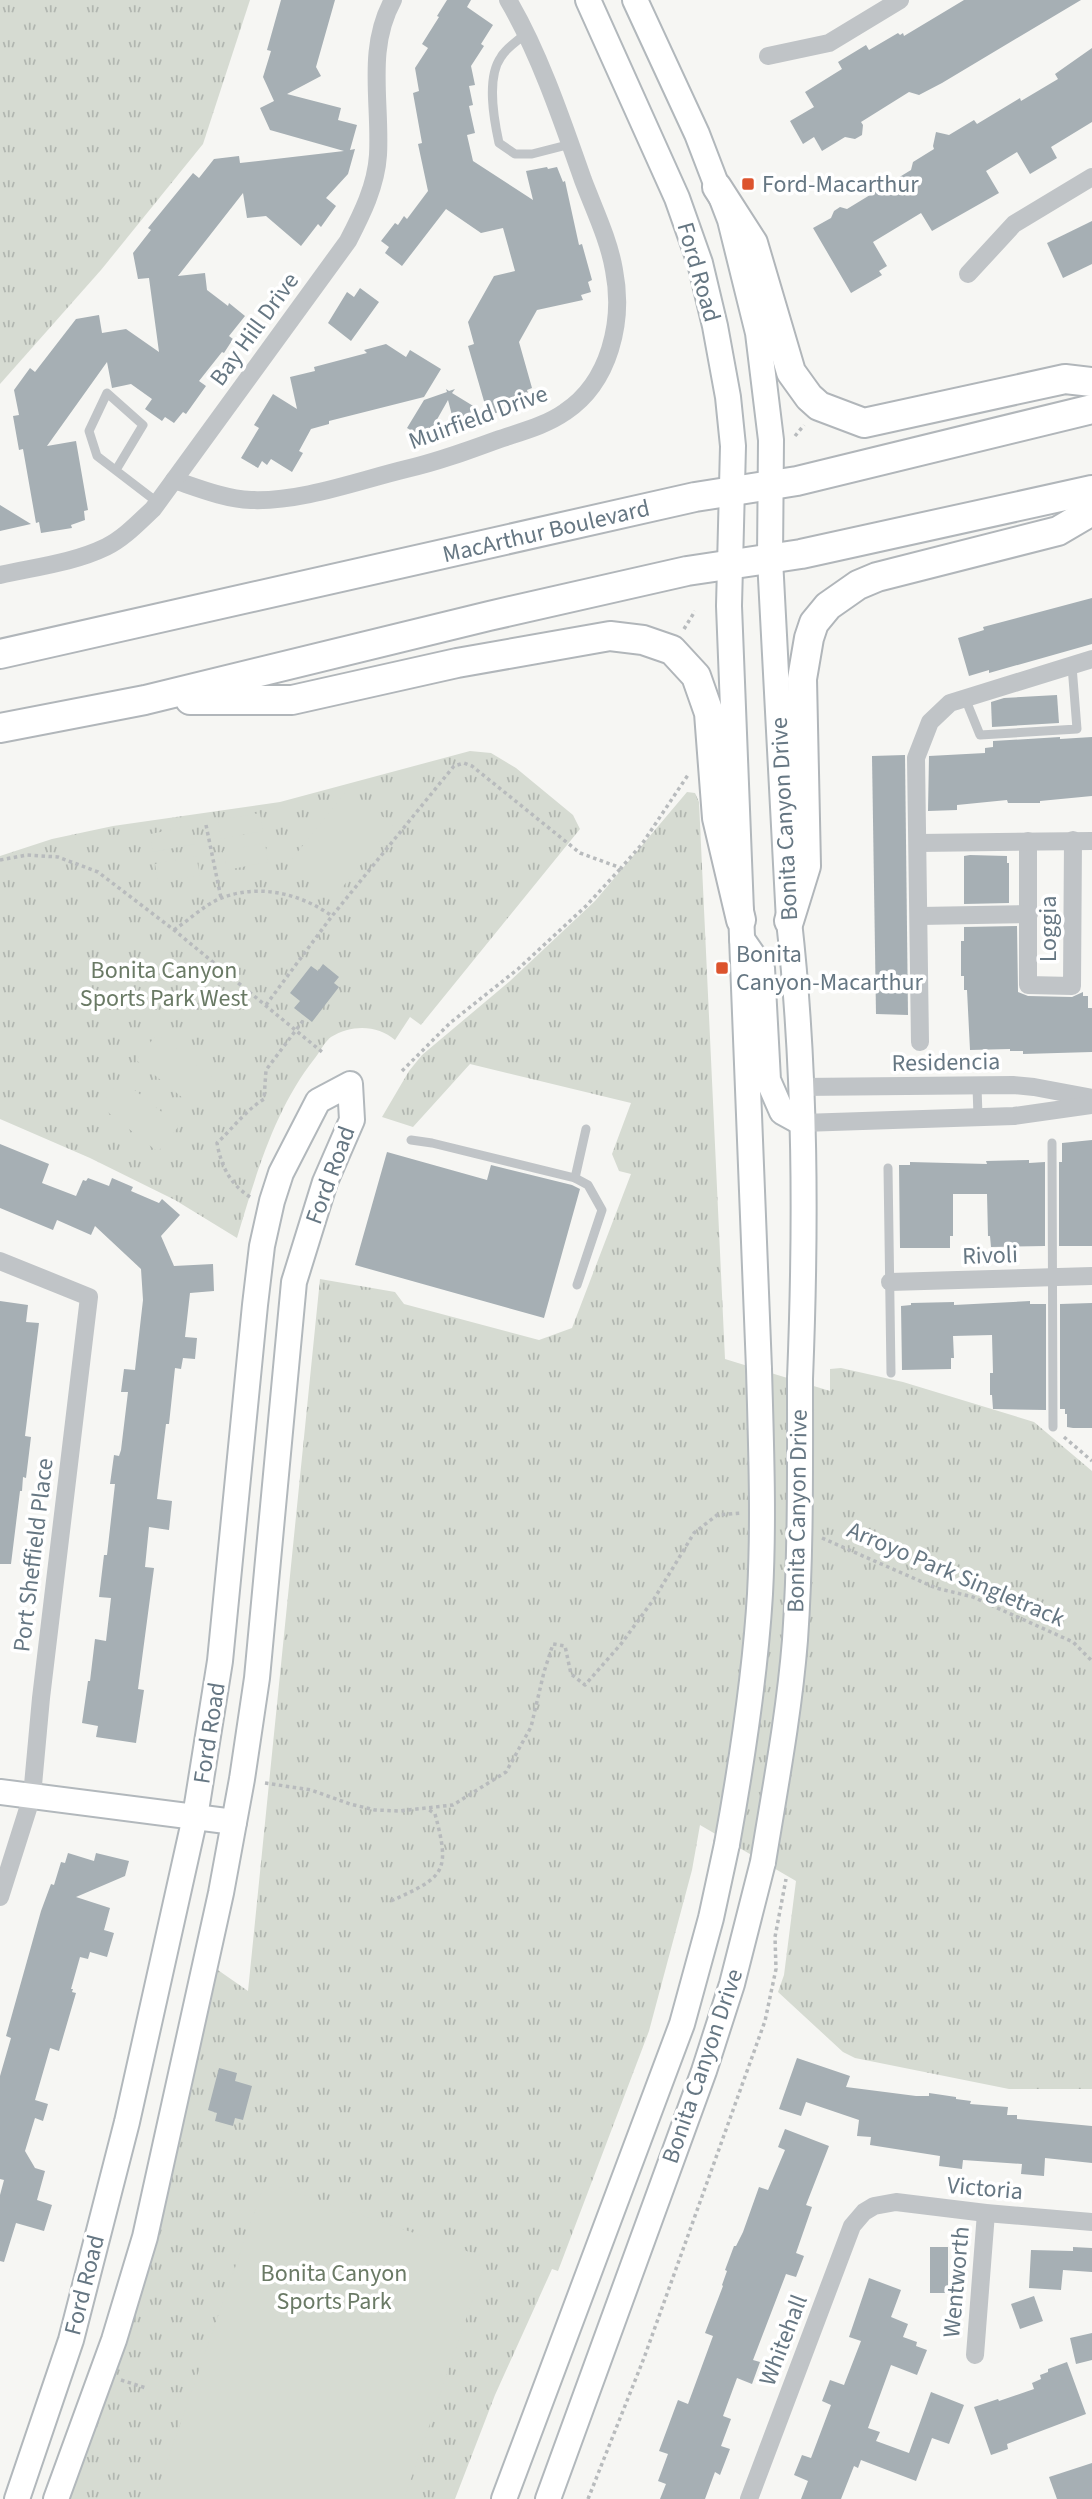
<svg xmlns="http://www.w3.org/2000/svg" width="1092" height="2499" font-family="'Source Sans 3',sans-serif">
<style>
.grass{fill:url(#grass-tufts)}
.garden{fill:#d6dbd2}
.building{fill:#a6afb4}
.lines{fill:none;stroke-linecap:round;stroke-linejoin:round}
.secondary-casing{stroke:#b2b8bc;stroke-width:28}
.primary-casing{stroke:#b1b6ba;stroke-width:32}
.path{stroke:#b8bbbd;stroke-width:3.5;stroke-dasharray:3.5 3.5;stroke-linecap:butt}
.lane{stroke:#c0c4c7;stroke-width:9}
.street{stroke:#c0c4c7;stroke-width:18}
.secondary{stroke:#fff;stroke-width:24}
.primary{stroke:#fff;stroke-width:28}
.secondary-bridge-casing{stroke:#b2b8bc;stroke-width:28;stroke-linecap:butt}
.secondary-bridge{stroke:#fff;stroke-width:24}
.poi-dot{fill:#dc532d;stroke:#fff;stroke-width:2.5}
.labels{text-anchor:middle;stroke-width:7;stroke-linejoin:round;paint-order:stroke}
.poi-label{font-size:24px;fill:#667783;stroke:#fff;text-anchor:start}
.street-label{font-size:24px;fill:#667783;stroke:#fff}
.park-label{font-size:24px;fill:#6a7a65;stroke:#fff}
</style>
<defs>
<pattern id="grass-tufts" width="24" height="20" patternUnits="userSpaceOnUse" patternTransform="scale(1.75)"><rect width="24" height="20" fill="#d6dbd2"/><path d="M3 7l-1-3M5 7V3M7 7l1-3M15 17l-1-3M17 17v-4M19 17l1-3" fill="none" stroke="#b1b6b0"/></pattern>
</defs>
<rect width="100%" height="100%" fill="#f6f6f3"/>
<g class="grass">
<path d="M0 0H250L203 144 101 270 0 384Z"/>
<path d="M470 751 491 753 516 768 573 815 580 829 421 1025 410 1017 395 1040C378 1025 352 1024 331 1037 325 1041 320 1052 315 1058 274 1110 256 1175 237 1238L175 1200 90 1158 0 1119V856L52 839 113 826 280 802Z"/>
<path d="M687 792 695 793 699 802 725 1359 830 1391V1369L841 1368 903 1382 1034 1422 1092 1471V2089H1009L855 2058 843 2052 778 1992 784 1975 796 1881 700 1825 692 1870 649 2031 558 2271 552 2269 495 2395 455 2499H68L215 1968 248 1991 320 1279 395 1292 404 1304 539 1340 572 1328 631 1174 619 1171 612 1154 631 1103 470 1064 413 1127 382 1117 409 1071 422 1055 510 981 595 901Z"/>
</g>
<g class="garden">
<path d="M348 789 393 825 336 895 292 859Z"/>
<path d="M260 813 263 831 221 839 218 820Z"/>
<path d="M191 826 195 844 153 852 150 834Z"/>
<path d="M265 843 268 862 227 870 223 851Z"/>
<path d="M196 856 200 875 158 882 155 864Z"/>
<path d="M157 1034 216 1080 194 1107 136 1060Z"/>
<path d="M121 1079 179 1126 158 1152 100 1106Z"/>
<path d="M265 2182 487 2258 404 2499H154Z"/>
</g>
<g class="building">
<path d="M281 0H335L316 67 321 76 287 94 341 108 338 120 357 125 350 150 355 149 348 174 326 198 336 206 321 227 318 224 301 246 266 216 247 218 243 193 178 276 205 273 207 290 228 306 229 303 245 316 229 336 233 339 224 353 222 352 199 381 206 386 186 414 183 412 174 423 165 417 162 421 145 409 152 399 131 384 112 388 107 362 47 446 76 441 88 510 84 511 85 520 71 525 72 528 41 533 39 522 36 523 23 449 19 450 13 416 19 415 14 390 30 368 35 372 76 319 99 315 102 333 126 329 159 352 149 278 138 279 133 253 151 230 148 228 193 173 199 178 214 159 239 156 240 163 344 151 270 130 260 108 274 101 263 77 271 51 267 50Z"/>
<path d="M447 0H471L467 7 493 25 481 44 484 46 471 66 475 85 469 86 473 105 469 106 475 133 467 135 473 161 533 200 526 171 547 167 548 169 557 167 563 182 565 181 579 245 582 244 592 280 588 282 591 292 581 295 583 300 537 310 519 342 532 388 527 390 530 399 523 401 524 403 519 405 520 407 454 423 448 400 426 439 407 428 424 400 447 392 446 389 449 391 455 389 452 393 488 415 468 346 474 344 468 322 494 276 515 271 503 228 481 233 446 209 402 266 385 253 389 247 381 241 395 223 398 225 404 216 407 219 428 191 418 144 422 143 413 93 419 91 415 68 428 48 422 44 439 17 437 16Z"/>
<path d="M964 0H1081L942 83 919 95 909 92 861 122 863 125 862 135 855 139 845 137 822 151 814 137 803 144 790 121 814 107 805 92 842 69 838 62 866 45 869 50 898 33 900 35 903 33 904 36Z"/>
<path d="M1092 48V122L1051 147 1057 158 1030 174 1017 152 986 171 999 193 932 231 921 213 873 242 887 266 879 271 882 275 851 293 813 228 831 218 834 211 840 207 847 209 911 170 913 162 934 149 933 146 936 132 949 135 974 120 977 124 1020 98 1021 101 1058 79 1055 74Z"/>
<path d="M1092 221V264L1063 278 1047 243Z"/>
<path d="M360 288 379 302 351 341 328 323 347 292 354 297Z"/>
<path d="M386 344 406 357 410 350 441 369 424 397 329 421V424L311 429 299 451 303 453 292 472 271 459 267 465 262 461 258 468 241 458 259 428 254 425 273 394 297 409 290 377 315 371 314 367 367 353 364 350Z"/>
<path d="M0 505 31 524 0 531Z"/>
<path d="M1092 598V644L989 673V670L969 676 958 638 984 630 983 627Z"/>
<path d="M1057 695 1059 723 992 727 991 702 1004 698Z"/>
<path d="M1060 737V739L1092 737V796L1040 801V803H1008L1007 800 957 805V810L928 811 929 756 985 753V748L993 747V741Z"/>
<path d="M905 755 908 1015 876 1014 872 756Z"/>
<path d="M970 855 1007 856V863H1009V903L964 904V856Z"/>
<path d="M1017 926 1018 992 1028 996 1072 997 1083 992V996H1088V1008H1092V1052L1023 1054V1051H1010V1049L970 1050 967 990H964V976H961V941H964V927Z"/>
<path d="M323 964 339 977 334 983 339 987 312 1022 294 1008 300 1001 290 993 311 966 318 971Z"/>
<path d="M1092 1140V1246H1059V1162H1062V1143Z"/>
<path d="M0 1144 49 1164 42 1183 76 1196 83 1180 86 1181 88 1178 109 1186 112 1178 133 1187 131 1191 159 1203 162 1199 180 1215 161 1236 174 1266 213 1264 214 1291 190 1293 185 1337 197 1338 195 1359 183 1358 181 1369 175 1368 169 1424H166L157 1499 172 1501 169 1530 149 1527 145 1567 154 1568 138 1689 144 1690 136 1743 96 1737 98 1726 82 1723 88 1681H90L95 1639 106 1641 111 1598 99 1597 104 1555H107L115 1484H110L114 1455 119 1456 121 1450 128 1392H121L124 1369 135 1370 143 1300 141 1269 95 1226 91 1235 57 1220 53 1230 0 1208Z"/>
<path d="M387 1152 487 1180 491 1165 572 1185 580 1189 544 1318 355 1265Z"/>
<path d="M1029 1160V1163L1045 1162V1246L991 1247 990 1236H988L987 1194H953V1236H950V1248H900L899 1165H910V1162L987 1164 986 1161Z"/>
<path d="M0 1301 28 1305 26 1322 39 1323 25 1436 31 1437 26 1478 23 1477 22 1491H20L11 1564H0Z"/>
<path d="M1030 1301V1304H1046V1410L993 1409 992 1395H990V1373H993L992 1335 953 1336 954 1358H951V1369L902 1370 901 1306 911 1305V1303L954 1302V1305Z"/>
<path d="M1092 1303V1428H1073L1067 1427V1414H1065V1409H1060V1304Z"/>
<path d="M68 1853 94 1861 96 1853 129 1861 125 1876 76 1897 110 1908 104 1930 114 1933 107 1957 90 1952 88 1959 80 1957 71 1989H73L72 1992 76 1993 59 2051 50 2048 35 2100 48 2104 43 2121 35 2118 25 2151 35 2168 45 2171 37 2200 52 2205 44 2231 16 2223 4 2262 0 2261V2195L4 2180 0 2179V2076L11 2038 6 2036 41 1911 51 1884 54 1885 61 1862 65 1863Z"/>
<path d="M797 2058 850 2076 846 2087 916 2096H929V2093L956 2097V2099L971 2101 970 2104 1008 2107 1007 2115H1017V2119L1092 2126V2163L1045 2158 1044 2176 1021 2174 1022 2164 963 2160 962 2169 939 2166 940 2156 870 2145 871 2137 857 2136 859 2120 806 2102 801 2116 779 2109Z"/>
<path d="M219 2068 237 2073 235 2081 252 2086 243 2120 235 2118 233 2126 215 2121 217 2113 208 2110Z"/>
<path d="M785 2129 829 2146 806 2205 812 2207 796 2253 804 2256 796 2277 786 2274 753 2360 760 2362 752 2384 737 2378 723 2416 731 2419 721 2446 730 2449 720 2475 715 2472 705 2499H660L666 2484 658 2481 668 2454 659 2451 678 2400 688 2404 713 2336 705 2333 723 2286 722 2285 727 2271 725 2270 734 2246H736L743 2232 759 2187 768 2190 785 2150 778 2147Z"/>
<rect x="930" y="2247" width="18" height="46"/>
<path d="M1073 2247 1092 2248V2272L1063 2270 1061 2290 1029 2288 1031 2250 1073 2251Z"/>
<path d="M869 2278 901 2290 891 2317 908 2324 903 2337 917 2342 916 2346 927 2350 917 2375 891 2365 868 2428 880 2432 876 2441 909 2453 931 2392 964 2405 949 2444 932 2438 916 2481 861 2460 858 2468 854 2466 841 2499H801L808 2481 794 2475 802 2455 811 2458 831 2405 822 2401 830 2380 844 2385 861 2341 849 2337Z"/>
<path d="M1034 2296 1043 2321 1020 2329 1011 2304Z"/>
<path d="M1092 2333V2360L1076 2364 1070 2338Z"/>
<path d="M1067 2362 1086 2414 1007 2444 1008 2449 991 2455 974 2407 998 2399 999 2401 1034 2389 1032 2383 1041 2379 1040 2375 1048 2372V2369Z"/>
<path d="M1092 2463V2499H1057L1049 2477Z"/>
</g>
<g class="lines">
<g class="secondary-casing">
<g id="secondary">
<path d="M588 0 677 198 700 263 715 326 728 397 733 446 729 606 759 1369"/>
<path d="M635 0 697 134 730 220 758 333 771 440 770 559 789 921C806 1073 806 1227 800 1379"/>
<path d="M742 939 762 968 768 1080 782 1112 802 1123"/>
<path d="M0 1792 234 1822"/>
<path d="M17 2499 71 2340 127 2122 195 1817 220 1661 255 1305 262 1246 272 1201 281 1173 318 1101 350 1084 352 1120 325 1182 294 1282 257 1678 242 1779 221 1893 145 2237 114 2340 56 2499"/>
<path d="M504 2499 682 2024 711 1918 727 1844"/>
<path d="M548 2499 704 2071 732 1984 763 1862"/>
</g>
</g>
<g class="primary-casing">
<g id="primary">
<path d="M717 187 753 243 791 372 809 397 819 406 864 423 1065 379 1092 382"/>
<path d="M0 654 695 497 797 481 1092 409"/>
<path d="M190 700H292L457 663 610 636 643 640 672 650 696 676 709 713 717 818 741 920"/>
<path d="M0 728 145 700 489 616 687 571 801 554 1092 490"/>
<path d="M789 921 806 866 802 679 809 638 814 623 828 606 858 585 877 577 1058 531 1092 511"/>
</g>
</g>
<g class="path">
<path d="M795 436 804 425"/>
<path d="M684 629 695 611"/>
<path d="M206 825 221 898"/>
<path d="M0 860 27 855 58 857 98 872 174 930 322 1052"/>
<path d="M174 930C189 920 203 906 219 899 257 883 300 893 332 916L454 766 464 763 472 766 580 853 621 868 642 844 688 775"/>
<path d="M266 1005 332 916"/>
<path d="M402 1071 450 1023 518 969 586 906 621 868"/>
<path d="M250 1197C230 1184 221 1166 217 1143 233 1128 245 1111 264 1099L266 1070 305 1018"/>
<path d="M1064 1437 1092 1461"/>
<path d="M822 1538 936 1588 973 1597 1073 1642 1092 1661"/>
<path d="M265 1783 311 1790 350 1804 375 1810 399 1811 453 1805 506 1772 531 1727 544 1672 553 1644 565 1646 571 1674 585 1685 621 1644 654 1599 694 1533 717 1515 742 1513"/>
<path d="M391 1901C444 1877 451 1873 435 1814L428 1809"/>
<path d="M121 2380 146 2388"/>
<path d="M588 2499 644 2358 765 2021 776 1969 775 1937 786 1879"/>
</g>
<g class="lane">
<path d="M525 34C518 41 506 48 501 57 486 78 494 120 499 143L515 154H532L571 144"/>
<path d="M116 470 143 425 107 393 89 431 97 456 157 502"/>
<path d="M965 698 980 735 1077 729 1072 666"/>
<path d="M977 1087 978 1116"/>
<path d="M411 1140 432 1143 575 1178 586 1129"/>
<path d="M1052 1143 1053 1427"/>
<path d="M888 1168 891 1373"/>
<path d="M575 1178 588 1185 602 1210 577 1285"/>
</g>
<g class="street">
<path d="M768 56 829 43 900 0"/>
<path d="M968 274 1014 224 1092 177"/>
<path d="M174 480C198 488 225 499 251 500 301 502 357 481 406 469 437 462 467 451 497 440 520 432 545 426 565 412 610 382 624 321 614 270 609 240 594 209 583 180 563 123 539 52 508 0"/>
<path d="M0 575C35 567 73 563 106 547 124 538 138 523 153 509L348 241C362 214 376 186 378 155 381 102 366 49 393 0"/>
<path d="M1028 841V985L1072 986 1073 840"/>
<path d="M918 843 1092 841"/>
<path d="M920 916 1029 914"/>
<path d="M920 1042 916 758 930 722 950 703 1092 659"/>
<path d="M800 1087 1013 1085 1034 1087 1092 1098"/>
<path d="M802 1123 1014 1116 1092 1105"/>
<path d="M0 1261 89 1297 41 1698 32 1796 0 1897"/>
<path d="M890 1282 1092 1276"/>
<path d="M975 2355 986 2213"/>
<path d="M749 2499 852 2226 864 2212 874 2206 896 2202 986 2213 1092 2222"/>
</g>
<use href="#secondary" class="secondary"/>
<use href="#primary" class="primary"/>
<g class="secondary-bridge-casing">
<g id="secondary-bridge">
<path d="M727 1844C742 1761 755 1678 760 1594 764 1519 761 1444 759 1369"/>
<path d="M763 1862C775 1788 789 1715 795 1640 801 1554 800 1466 800 1379"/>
</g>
</g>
<use href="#secondary-bridge" class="secondary-bridge"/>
</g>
<g class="poi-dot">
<rect x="741" y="177" width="14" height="14" rx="3.5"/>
<rect x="715" y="961" width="14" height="14" rx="3.5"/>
</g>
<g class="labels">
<g class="poi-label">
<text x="762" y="192">Ford-Macarthur</text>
<text x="736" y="962">Bonita<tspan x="736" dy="28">Canyon-Macarthur</tspan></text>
</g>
<g class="street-label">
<text transform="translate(699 272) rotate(74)" y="8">Ford Road</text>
<text transform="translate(254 329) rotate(-54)" y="8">Bay Hill Drive</text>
<text transform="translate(478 417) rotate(-20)" y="8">Muirfield Drive</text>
<text transform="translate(546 531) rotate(-13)" y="8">MacArthur Boulevard</text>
<text transform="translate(784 819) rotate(-93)" y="8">Bonita Canyon Drive</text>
<text transform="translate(1048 929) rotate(-90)" y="8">Loggia</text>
<text transform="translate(946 1062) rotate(-1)" y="8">Residencia</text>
<text transform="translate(330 1175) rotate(-70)" y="8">Ford Road</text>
<text transform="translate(990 1255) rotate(-2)" y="8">Rivoli</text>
<text transform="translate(797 1511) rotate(-89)" y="8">Bonita Canyon Drive</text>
<text transform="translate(33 1555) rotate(-83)" y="8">Port Sheffield Place</text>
<text transform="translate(956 1574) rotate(23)" y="8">Arroyo Park Singletrack</text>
<text transform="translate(209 1733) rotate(-81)" y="8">Ford Road</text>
<text transform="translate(702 2066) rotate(-71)" y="8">Bonita Canyon Drive</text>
<text transform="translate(985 2188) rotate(5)" y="8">Victoria</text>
<text transform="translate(956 2282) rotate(-85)" y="8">Wentworth</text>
<text transform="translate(84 2285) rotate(-76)" y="8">Ford Road</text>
<text transform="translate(783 2340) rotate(-69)" y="8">Whitehall</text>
</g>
<g class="park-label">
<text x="164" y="978">Bonita Canyon<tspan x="164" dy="28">Sports Park West</tspan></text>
<text x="334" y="2281">Bonita Canyon<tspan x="334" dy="28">Sports Park</tspan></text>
</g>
</g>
</svg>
